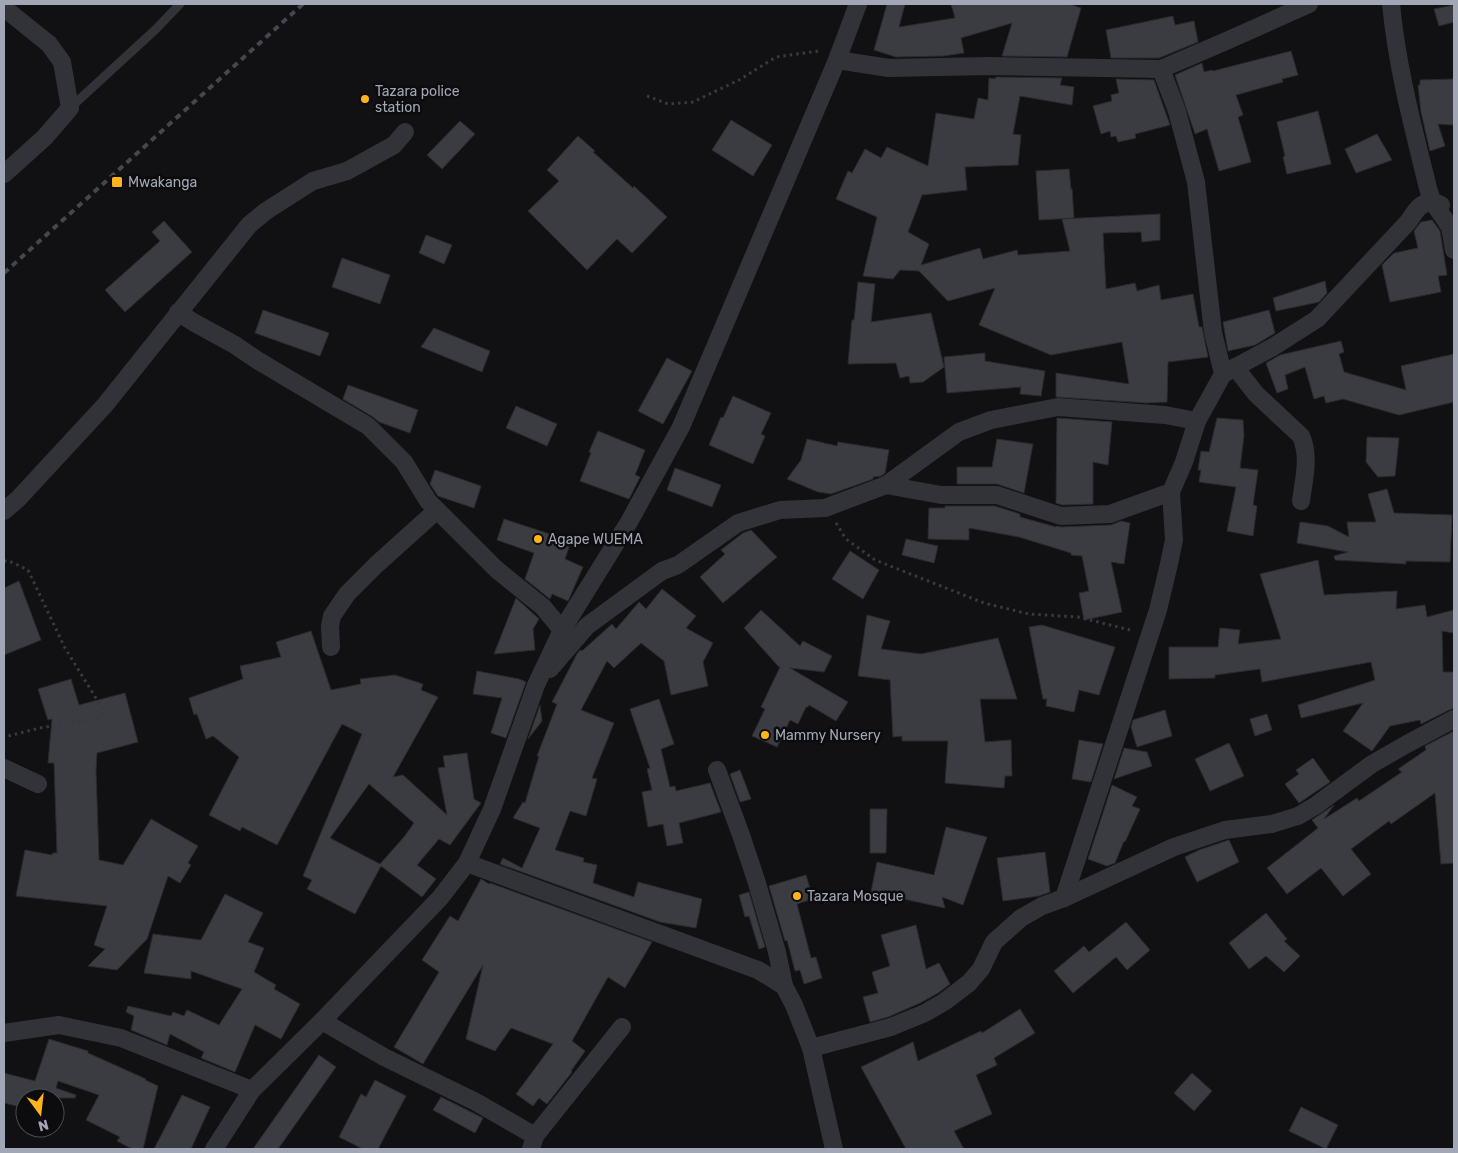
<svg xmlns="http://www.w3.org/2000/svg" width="1458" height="1153" font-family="Rubik,sans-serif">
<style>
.building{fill:#3b3c41;stroke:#2b2b2f;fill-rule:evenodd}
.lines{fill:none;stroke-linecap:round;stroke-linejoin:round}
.path{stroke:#383a3f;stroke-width:3;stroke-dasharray:2.5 4;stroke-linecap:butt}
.service{stroke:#323338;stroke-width:9}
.minor{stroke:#323338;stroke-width:18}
.rail{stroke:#45474e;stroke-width:4;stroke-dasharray:6 5;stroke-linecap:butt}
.poi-dot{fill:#ffb41e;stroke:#0c0c0e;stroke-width:2}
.labels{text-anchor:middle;stroke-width:5;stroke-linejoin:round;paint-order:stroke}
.poi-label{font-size:14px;fill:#a2a7b5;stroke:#0c0c0e;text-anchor:start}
</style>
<rect width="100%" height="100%" fill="#111113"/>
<g class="building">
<path d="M887 4H905L899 27 955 18 951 4H1069L1081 8 1067 57 1002 56 1012 23 961 38 964 53 943 56 896 57 874 50Z"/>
<path d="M1454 5V22L1439 26 1434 9Z"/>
<path d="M1173 16 1175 25 1194 21 1198 42 1159 58H1111L1106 30Z"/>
<path d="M1291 51 1298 75 1282 79 1283 82 1236 95 1243 115 1238 117 1251 162 1219 171 1207 129 1195 134 1175 75 1202 63 1204 72 1212 70 1213 71Z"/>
<path d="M996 77 1062 78 1060 85 1074 87 1072 105 1020 96 1013 134 1021 135 1018 165 965 167 967 190 922 195 908 232 929 244 921 265 980 248 983 259 1017 250 1018 255 1070 251 1062 219 1160 214V240L1142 242 1141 232 1103 233 1106 289 1135 283 1137 291 1159 285 1161 300 1193 294 1199 327H1202L1208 357 1168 362 1167 402 1147 403 1056 397V373L1129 384 1122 342 1051 355 979 325 995 288 948 301 919 271 900 270 893 279 863 276 877 217 836 199 848 171 852 173 865 149 881 158 887 147 928 166 936 113 974 119 978 98 988 100 989 78 995 79Z"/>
<path d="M1116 79 1154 80 1170 125 1135 134 1136 138 1118 142 1116 136 1111 137 1110 131 1101 134 1093 106 1112 101 1111 95 1119 93Z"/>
<path d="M1454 79V125L1438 124 1445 146 1430 151 1421 112 1418 85H1420V80Z"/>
<path d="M1318 111 1331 164 1287 174 1283 157 1285 156 1277 122Z"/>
<path d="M731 120 772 145 753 176 712 150Z"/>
<path d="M460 121 475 134 442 169 427 155Z"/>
<path d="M1377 134 1392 160 1356 173 1345 149Z"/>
<path d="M578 136 595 151 593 152 633 188 634 186 667 217 632 253 617 239 587 270 528 211 559 181 547 170Z"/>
<path d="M1069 169 1071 189H1072L1074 218 1039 220 1036 171Z"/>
<path d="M1432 220 1440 231 1447 275 1438 276 1441 292 1390 302 1382 265 1394 253 1418 248 1414 231 1421 222Z"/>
<path d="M164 221 192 252 125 312 105 290 160 241 152 232Z"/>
<path d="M426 235 452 245 444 264 419 253Z"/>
<path d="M342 258 390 275 380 304 332 287Z"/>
<path d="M1325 281 1327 293 1319 302 1276 311 1273 298Z"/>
<path d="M858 282 875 284 871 322 931 313 944 367 923 382 910 383 909 376 900 378 896 363 848 364 852 320H854Z"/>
<path d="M263 310 329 333 320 356 255 333Z"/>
<path d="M1269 310 1275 333 1255 345 1228 351 1223 322Z"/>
<path d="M434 328 490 351 482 372 421 347Z"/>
<path d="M1341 341 1344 352 1339 354 1344 372 1406 390 1401 366 1454 354V402L1399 415 1343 399 1326 403 1324 396 1314 399 1305 367 1285 375 1288 389 1277 393 1266 363 1280 355Z"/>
<path d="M985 353V361L1045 371 1041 396 1020 394 1021 387 947 393 944 357Z"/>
<path d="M667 358 692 371 663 424 638 411Z"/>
<path d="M348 385 418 410 410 433 379 422 373 417 343 399Z"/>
<path d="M733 396 771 413 761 434 765 436 753 464 709 445 721 417 723 418Z"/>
<path d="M516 406 557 424 547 446 506 428Z"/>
<path d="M1057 418 1112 422 1108 465 1093 462V504L1062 505 1056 503Z"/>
<path d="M1217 418 1243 420 1244 436 1240 468 1258 470 1253 505 1257 506 1253 536 1227 531 1236 487 1199 482 1201 470H1198L1201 451 1209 452Z"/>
<path d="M598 431 645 450 635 475 640 477 629 499 580 481 591 453 589 452Z"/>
<path d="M1367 437 1399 438 1395 476 1378 477 1366 462Z"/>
<path d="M807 439 837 446 838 442 889 450 885 473 881 476 873 477V479L831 494 818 492 787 479 801 460Z"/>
<path d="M997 439 1033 444 1024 493 997 484H957V467H992Z"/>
<path d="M675 468 721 485 712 507 667 490Z"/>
<path d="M435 470 481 486 474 508 438 496 430 484Z"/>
<path d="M1387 489 1394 513 1452 515 1450 562 1406 561V564L1335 560 1334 556 1348 552 1297 543 1300 522 1328 526 1349 537 1347 522H1376L1368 494Z"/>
<path d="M945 506H995L1020 514V517L1056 527V526L1061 527 1111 525 1121 521 1130 523 1124 564 1111 562 1122 612 1084 620 1079 593 1089 591 1082 556 1071 555V553L1019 537 969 528V540L928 539 929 508H945Z"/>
<path d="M504 519 571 541 565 559 583 567 568 601 552 594 550 599 525 579 534 553 497 540Z"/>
<path d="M751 530 777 557 723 603 700 577 725 554 721 550 743 533Z"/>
<path d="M906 539 938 546 934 563 902 555Z"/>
<path d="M850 551 879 570 863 599 832 579Z"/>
<path d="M1318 560 1324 595 1397 591 1396 609 1425 605 1427 617 1454 610V633L1442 631 1443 672H1454V708L1449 710 1421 724 1420 720 1390 726 1372 751 1343 731 1363 703 1301 718 1298 705 1375 680 1371 662 1262 682 1260 669 1215 675V678L1169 679V647H1218L1220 628 1240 630 1238 644 1281 639 1260 574Z"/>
<path d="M19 581 41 640 4 655V588Z"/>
<path d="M662 589 696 616 686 628 713 643 703 662 708 686 671 695 664 661 641 643 614 668 607 661 581 710 614 723 592 778 597 779 586 816 570 811 555 850 584 858 583 862 597 865 593 883 634 897 638 882 702 899 696 928 660 922 500 864 503 858 522 868 540 828 513 818 523 802 525 803 539 756H537L557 704 552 702 577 654 580 650 582 651 612 624 616 629 639 602 646 609Z"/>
<path d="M516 598 539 619 533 629 535 650 494 654Z"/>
<path d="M761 610 800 646 803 641 832 656 824 672 790 668 848 702 836 721 809 705 808 707H806L798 724 790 720 777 747 752 736 765 709 761 707 780 667 778 666 744 628Z"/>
<path d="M867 615 890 621 881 649 921 654 998 638 1017 699H980L985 742 1011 740 1012 776H1005L1004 788 945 783 948 741H902V736L893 737 890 680 858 676Z"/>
<path d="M1042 625 1115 647 1099 695 1079 690 1074 712 1046 706 1047 699H1043L1029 627Z"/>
<path d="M311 631 331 690 361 684 360 679 395 675 423 684 421 690 438 697 393 777 403 775 447 815 438 768 445 767 443 756 467 753 474 799 481 803 450 845 439 839 417 865 436 879 422 897 381 866 355 914 307 889 312 880 303 876 362 734 342 724 277 845 242 827 240 831 209 815 239 757 213 736 206 739 197 714 194 715 189 698 243 679 240 666 281 657 276 642ZM369 784 414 823 404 837 380 864 330 838Z"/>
<path d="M477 671 519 679 526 682 506 738 491 733 502 698 473 694Z"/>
<path d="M71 679 79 705 125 693 138 742 97 753 96 770 99 860 123 865 151 819 198 846 188 863 191 865 180 883 168 876 147 939 117 970 88 966 105 949 94 945 107 906 16 896 25 850 52 855 53 853H57L54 763H48L52 719 48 720 38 689Z"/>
<path d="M659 699 674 744 661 749 670 787 675 786 676 791 710 783 721 812 679 823 683 843 667 846 663 824 648 827 642 792 652 790 647 769 650 768 630 709Z"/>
<path d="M540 705 542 721 528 739Z"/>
<path d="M1165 710 1172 736 1137 747 1131 727 1133 720Z"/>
<path d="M1267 714 1272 730 1255 736 1250 719Z"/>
<path d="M1454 731V863L1441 864 1435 793 1391 824 1389 821 1351 849 1371 874 1343 896 1321 868 1287 894 1267 868 1318 828 1312 820 1334 805 1324 819 1357 798 1359 801 1402 772 1398 769 1426 750 1425 746Z"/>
<path d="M1079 740 1103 744 1091 782 1072 779Z"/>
<path d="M1229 743 1244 776 1210 791 1195 759Z"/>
<path d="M1124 748 1147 752 1152 766 1114 779Z"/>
<path d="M1313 758 1330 782 1299 803 1285 784 1299 774 1296 770Z"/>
<path d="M740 770 751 799 740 802 730 774Z"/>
<path d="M1112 785 1137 797 1132 806 1140 809 1125 842 1124 841 1115 863 1107 866 1088 859Z"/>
<path d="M870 809H887L886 853H870Z"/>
<path d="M946 827 987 837 963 905 942 897 945 908 871 892 877 862 934 875Z"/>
<path d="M1229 840 1239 862 1197 882 1185 857 1199 850Z"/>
<path d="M1045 852 1050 892 1039 896 1003 901 997 858Z"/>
<path d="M806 875 813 899 797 904 811 958 816 957 822 978 804 984 800 970 795 971 787 940 785 941 769 886Z"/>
<path d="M481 879 489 884 490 883 652 942 625 988 608 977 572 1041 585 1051 571 1071 572 1072 547 1104 539 1098 533 1106 516 1094 553 1044 511 1028 495 1051 466 1039 483 965 423 1064 394 1047 439 972 422 960 450 916 458 921Z"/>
<path d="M749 892 765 947 759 949 749 916 745 917 739 895Z"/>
<path d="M225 894 263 913 248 942 264 948 254 972 276 985 274 989 300 1004 281 1039 255 1025 235 1072 201 1058 204 1052 170 1034 167 1045 131 1030 134 1016 126 1012 128 1006 171 1016 173 1012 184 1016 187 1010 219 1025 242 989 191 971V979L144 973 153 934 201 940Z"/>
<path d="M1266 913 1287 939 1284 941 1300 956 1284 972 1266 956 1249 969 1229 943Z"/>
<path d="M1126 922 1150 950 1127 970 1116 957 1073 993 1054 971 1084 946 1089 952Z"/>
<path d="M916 925 926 969 939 963 950 984 938 993 920 1003 888 1017 870 1022 863 997 878 993 872 972 890 966 881 935Z"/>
<path d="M1020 1009 1035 1033 994 1058 997 1065 976 1075 992 1114 954 1131 964 1149H906L861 1067 913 1042 918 1061 981 1031 982 1033Z"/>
<path d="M49 1039 88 1051V1053L146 1079 145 1080 158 1086 143 1149H132L117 1141 120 1137 86 1120 99 1095 58 1081 56 1088 76 1095 75 1098H25V1108L4 1103V1073L35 1081Z"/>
<path d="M319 1055 336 1067 278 1149H253Z"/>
<path d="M1192 1073 1212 1091 1194 1111 1174 1093Z"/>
<path d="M375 1080 406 1096 378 1149H363L339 1137 361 1094 366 1097Z"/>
<path d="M182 1095 210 1107 191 1149H154Z"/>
<path d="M441 1097 483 1118 475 1133 433 1110Z"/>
<path d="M1301 1107 1338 1125 1326 1149 1289 1131Z"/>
</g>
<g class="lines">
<g class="path">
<path d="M647 96 668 104 693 102 739 80 776 57 819 51"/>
<path d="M836 523 846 539 875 560 984 603 1029 614 1078 617 1130 630"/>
<path d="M4 561H9L28 570 65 648 102 708 104 714 101 718 40 728 4 737"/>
</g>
<path class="service" d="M70 108 155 30 180 4"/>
<g class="minor">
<path d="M1391 4C1397 67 1413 127 1428 188L1432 201 1441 205"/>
<path d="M4 8 49 44 62 62 70 108 45 137 4 174"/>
<path d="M837 60 889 68 988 66 1161 69 1224 42 1309 4"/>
<path d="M1161 69 1177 111 1196 182 1213 332 1223 374 1197 421"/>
<path d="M178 312 193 322 235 345 257 360 368 426 404 462 428 501 496 569 543 607 562 630"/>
<path d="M1235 367 1256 394 1301 436C1310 456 1304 479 1301 501"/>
<path d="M1223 374 1273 347 1317 319 1409 221C1416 210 1419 204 1432 201L1450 227 1454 250"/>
<path d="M4 511 18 499 105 405 249 225 266 211 313 181 347 171 394 145 405 132"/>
<path d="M331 647 330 626 332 616 347 594 376 565 437 510"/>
<path d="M550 669 587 626 662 571 678 565 738 523 780 510 825 508 886 485 959 432 991 420 1058 407 1165 415 1197 421 1184 462 1171 492 1110 514 1061 516 997 495H941L886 485"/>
<path d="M4 768 38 784"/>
<path d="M717 770 741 835 756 880 777 952 784 986 794 1005 811 1048 834 1149"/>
<path d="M467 863 758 970 784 986"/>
<path d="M1064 898 1158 610 1169 564 1174 540 1171 492"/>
<path d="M322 1021 384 1057 476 1102 535 1136"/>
<path d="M4 1033 59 1025 121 1038 252 1090"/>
<path d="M811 1048 891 1027 925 1013 944 1002 969 983 981 969 994 942 1021 918 1042 906 1064 898 1174 847 1225 830 1272 824 1298 816 1315 806 1372 764 1407 744 1454 719"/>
<path d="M214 1149 252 1090 322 1021 440 898 467 863 492 809 536 685 562 630 629 522 681 427 837 60 858 4"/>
<path d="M531 1149 535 1136 622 1027"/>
</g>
<path class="rail" d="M4 273 303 4"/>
</g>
<g class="poi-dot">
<circle cx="365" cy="99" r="5"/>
<rect x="111" y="176" width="12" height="12" rx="2.5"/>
<circle cx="538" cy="539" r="5"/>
<circle cx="765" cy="735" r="5"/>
<circle cx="797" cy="896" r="5"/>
</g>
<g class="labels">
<g class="poi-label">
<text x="375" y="96">Tazara police<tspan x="375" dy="16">station</tspan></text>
<text x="128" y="187">Mwakanga</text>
<text x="548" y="544">Agape WUEMA</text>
<text x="775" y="740">Mammy Nursery</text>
<text x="807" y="901">Tazara Mosque</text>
</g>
</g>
<rect width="1458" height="1153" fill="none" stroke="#a2a7b5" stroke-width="10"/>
<g transform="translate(40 1113) rotate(165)"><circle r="24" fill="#0c0c0e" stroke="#484a51"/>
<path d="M0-4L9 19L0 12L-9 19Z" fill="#ffb41e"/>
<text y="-8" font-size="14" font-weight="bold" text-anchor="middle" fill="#a2a7b5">N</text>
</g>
</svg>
